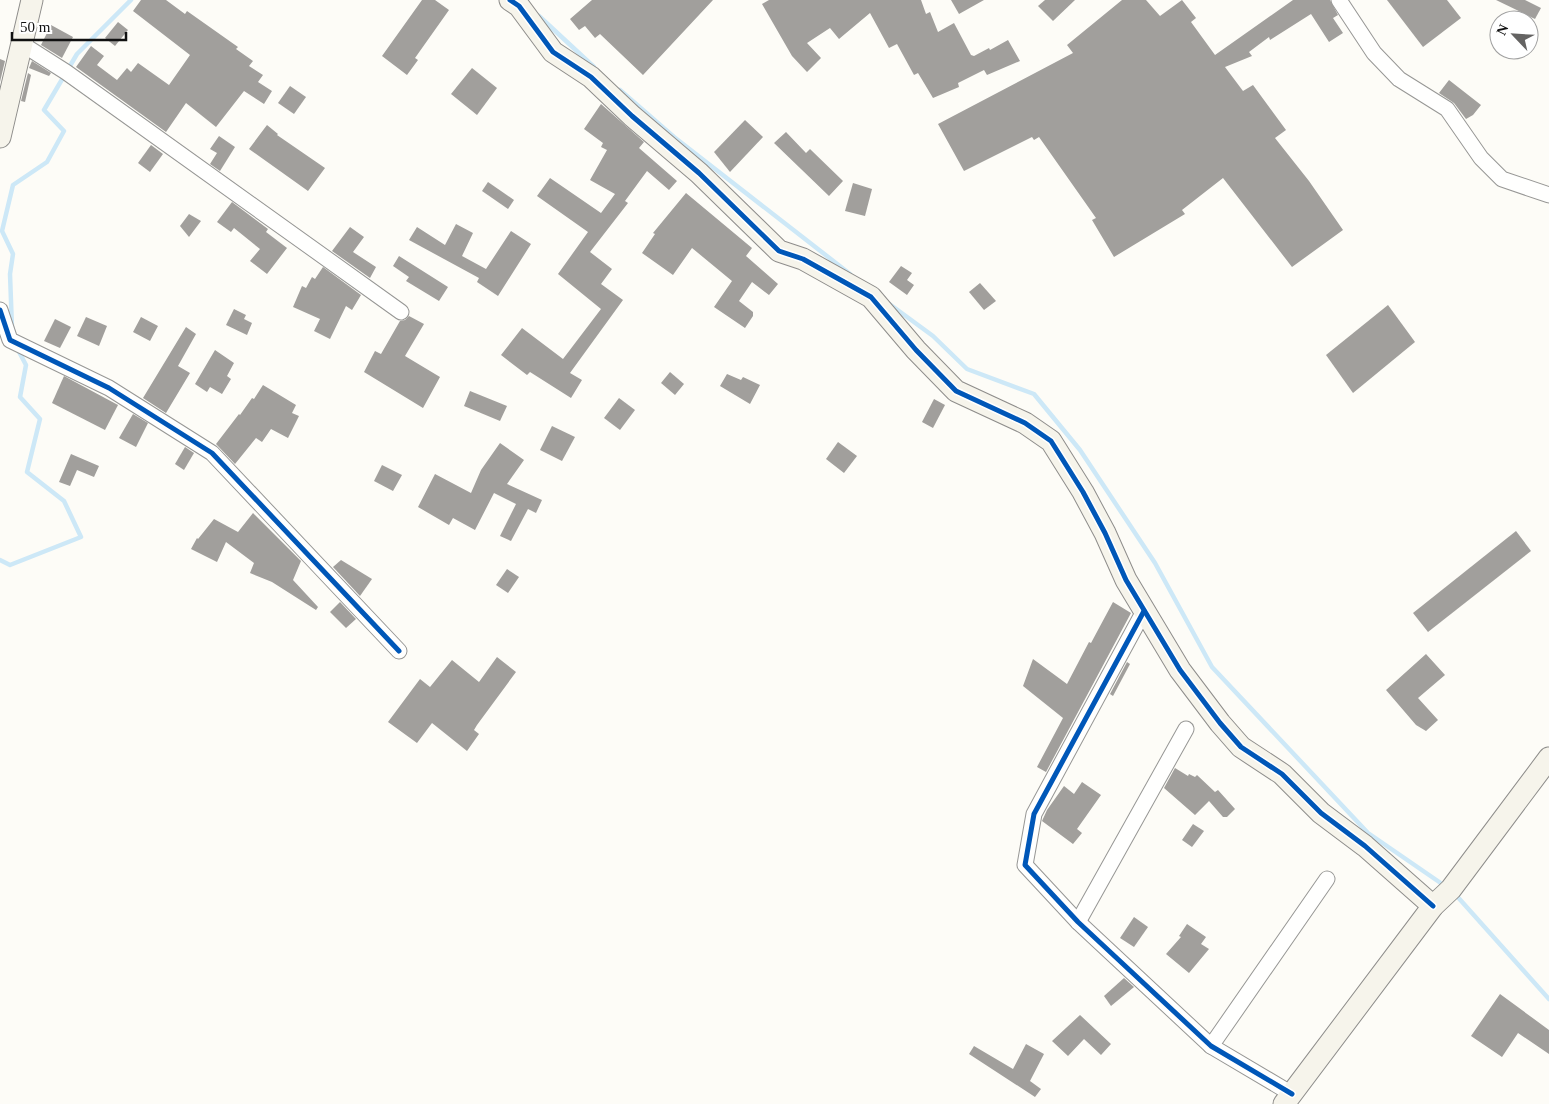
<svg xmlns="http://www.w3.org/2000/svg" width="1549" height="1104" font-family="Georgia,serif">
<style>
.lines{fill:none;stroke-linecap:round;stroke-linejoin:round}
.stream{stroke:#cde8f7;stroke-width:4.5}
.building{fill:#a19f9c}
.street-casing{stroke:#979795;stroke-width:17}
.secondary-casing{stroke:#8e8d8b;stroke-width:23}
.street{stroke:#fffffe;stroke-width:15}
.secondary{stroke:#f6f4eb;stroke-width:21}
.cycleway-casing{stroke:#fff;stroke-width:8}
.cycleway{stroke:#0057b8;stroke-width:5}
</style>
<rect width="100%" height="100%" fill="#fdfcf7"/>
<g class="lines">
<g class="stream">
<path d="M539 16 594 67"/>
<path d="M620 90 674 137 850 274"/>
<path d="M888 303 933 336 967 369 1034 394 1080 450 1155 563 1212 667 1368 833 1445 886"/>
<path d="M12 328 10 274 13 254 2 231 13 185 47 162 64 131 44 110 77 54 131 0"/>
<path d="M0 560 10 565 81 537 64 501 27 472 40 419 20 397 26 365 17 348"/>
<path d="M1455 894 1549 999"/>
</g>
</g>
<g class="building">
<path d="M141 0H166L185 14 187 11 238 47 236 49 253 61 249 66 263 75 258 82 272 91 264 104 244 91 216 127 186 103 166 132 76 67 91 46 104 56 97 65 117 80 127 68 131 72 138 63 169 85 190 55 133 11Z"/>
<path d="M422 0H435L449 10 415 58 418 60 407 75 382 56Z"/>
<path d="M592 0H713L643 75 600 34 595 38 585 26 579 30 570 19Z"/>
<path d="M769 0H921L926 14 930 12 938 32 954 23 971 55 974 56 989 48 990 50 1008 40 1020 61 987 75 984 70 958 83 959 87 933 98 918 73 914 75 897 44 889 48 870 13 839 39 830 28 807 43 821 58 807 72 792 56 762 4Z"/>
<path d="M951 0H984L959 14Z"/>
<path d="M1045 0H1075L1053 21 1038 6Z"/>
<path d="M1122 0H1146L1160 16 1182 0 1196 18 1191 22 1215 55 1293 0H1330L1338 15 1333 18 1343 33 1329 42 1311 14 1270 40 1269 37 1249 52 1252 56 1225 67 1243 91 1253 85 1286 130 1275 138 1309 181 1343 230 1292 267 1223 178 1182 210 1185 214 1114 257 1092 220 1096 218 1039 137 1034 140 1032 137 964 171 938 124 1073 53 1067 45Z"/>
<path d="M1387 0H1447L1461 18 1423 47Z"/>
<path d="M1496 0H1525L1541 8 1535 19Z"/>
<path d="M118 22 128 30 115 46 105 38Z"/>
<path d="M51 25 73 37 62 58 41 45Z"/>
<path d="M0 59 5 61 0 82Z"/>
<path d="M32 61 51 73 49 76 29 68Z"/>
<path d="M472 68 497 88 477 115 451 94Z"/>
<path d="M28 73 31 75 25 102 21 101Z"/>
<path d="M1449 80 1481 105 1473 115 1466 119 1454 103 1439 93Z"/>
<path d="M290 86 306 97 294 114 278 103Z"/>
<path d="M601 104 644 142 639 148 677 181 669 190 647 171 625 201 628 203 590 252 612 269 601 284 623 300 570 373 582 380 571 398 530 372 527 375 501 355 522 328 563 359 601 309 558 274 588 232 537 196 550 178 601 213 615 194 590 180 607 150 601 147 603 143 584 129Z"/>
<path d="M745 120 763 137 730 172 714 152Z"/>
<path d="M267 125 278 134 277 135 325 168 308 191 249 149Z"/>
<path d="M786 132 806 153 810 149 843 181 829 196 774 143Z"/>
<path d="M219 136 235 147 220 171 210 164 217 153 210 149Z"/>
<path d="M151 145 163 154 150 172 138 163Z"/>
<path d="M488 182 514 200 508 209 482 191Z"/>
<path d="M853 183 872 189 865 216 845 211Z"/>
<path d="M686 193 752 248 746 256 778 284 769 295 752 282 739 301 753 312V316L745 328 714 307 732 281 692 248 673 275 642 253 655 234 653 233Z"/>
<path d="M232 202 268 229 266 232 287 248 267 274 250 261 260 249 234 228 231 232 217 222Z"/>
<path d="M189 214 201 221 189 237 180 226Z"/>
<path d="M456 224 473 233 462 256 486 269 511 231 531 244 498 296 477 282 479 278 409 240 417 227 445 245Z"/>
<path d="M350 227 364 237 353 252 376 267 370 278 332 251Z"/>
<path d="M399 256 448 287 439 301 406 281 409 277 393 266Z"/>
<path d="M901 266 912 273 907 280 914 285 907 295 889 282Z"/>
<path d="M323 267 361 295 352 310 346 306 330 339 314 331 320 319 293 307 302 286 306 288 312 277 315 279Z"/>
<path d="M980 283 996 301 984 310 969 292Z"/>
<path d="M1388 305 1415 342 1353 393 1326 355Z"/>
<path d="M234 309 246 315 244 319 252 323 247 335 226 325Z"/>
<path d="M409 316 424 324 405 356 440 377 423 408 364 372 375 351 381 354 400 321 405 320Z"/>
<path d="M86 317 107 326 99 346 77 336Z"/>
<path d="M141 317 158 326 150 341 133 332Z"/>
<path d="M55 319 71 327 60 348 44 341Z"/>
<path d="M186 327 196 334 178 366 190 373 166 413 143 398Z"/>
<path d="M215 350 234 363 227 376 231 379 222 394 210 387 207 392 195 384Z"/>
<path d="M670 372 684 384 675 395 661 383Z"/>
<path d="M727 374 741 380 743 377 760 385 750 404 720 386Z"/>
<path d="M64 376 118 405 105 430 52 403Z"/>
<path d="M263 385 296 405 292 413 299 416 288 438 271 429 262 442 256 438 235 464 216 444 239 414 240 415 252 398 254 399Z"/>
<path d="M470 391 507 406 500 421 464 406Z"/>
<path d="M619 398 635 410 620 430 604 418Z"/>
<path d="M934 399 945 405 933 428 922 422Z"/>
<path d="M133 414 148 423 136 447 119 438Z"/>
<path d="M552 426 575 437 562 461 540 450Z"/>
<path d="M838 442 857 456 844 473 826 459Z"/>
<path d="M500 443 524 460 507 484 542 500 536 513 528 509 511 541 500 536 516 504 494 493 475 530 453 518 449 525 418 507 435 474 471 493 481 470Z"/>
<path d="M185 447 194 453 184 470 175 464Z"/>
<path d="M71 454 99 466 94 477 77 470 70 486 59 482Z"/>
<path d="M382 465 402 475 393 491 374 481Z"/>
<path d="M253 513 301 561 293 580 318 607 316 610 272 582 250 573 254 563 226 542 217 562 191 549 197 538 198 539 214 519 238 532Z"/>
<path d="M1516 531 1531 551 1428 632 1413 613Z"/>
<path d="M341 560 372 579 360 596 333 567Z"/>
<path d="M507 569 519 577 508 593 496 585Z"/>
<path d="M340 602 356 619 346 628 330 612Z"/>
<path d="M1113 602 1131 613 1046 772 1037 767 1063 718 1023 686 1033 659 1067 684 1089 642 1091 643Z"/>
<path d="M1426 654 1445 675 1418 698 1438 720 1426 731 1416 725 1386 690Z"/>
<path d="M497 657 516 672 477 725 474 730 479 734 467 751 432 723 417 743 388 722 420 679 430 687 452 660 479 682Z"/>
<path d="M1127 662 1130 664 1113 696 1110 694Z"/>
<path d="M1175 768 1188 776 1189 774 1195 777 1197 775 1215 792 1218 790 1235 809 1227 817H1223L1209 801 1195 815 1164 788Z"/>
<path d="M1082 782 1101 795 1077 829 1082 833 1073 844 1042 821 1047 810 1064 786 1074 794Z"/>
<path d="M1193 824 1204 831 1192 847 1182 840Z"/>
<path d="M1134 917 1148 927 1134 947 1120 938Z"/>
<path d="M1187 924 1206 937 1201 944 1209 949 1189 973 1166 954 1181 937 1179 936Z"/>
<path d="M1124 978 1134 987 1111 1006 1104 996Z"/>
<path d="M1500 994 1549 1030V1054L1518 1033 1502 1057 1471 1036Z"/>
<path d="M1080 1015 1111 1044 1101 1055 1084 1039 1068 1056 1052 1041Z"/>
<path d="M1026 1044 1044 1054 1030 1081 1041 1089 1035 1097 969 1054 974 1046 1013 1069Z"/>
</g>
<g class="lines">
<g class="street-casing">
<g id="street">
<path d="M1339 0 1374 53 1399 79 1447 109 1481 158 1502 179 1549 195"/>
<path d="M22 44 66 72 401 312"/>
<path d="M0 310 10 340 109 388 212 453 399 651"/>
<path d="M1144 611 1034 814 1025 865 1078 922 1211 1046 1292 1094"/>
<path d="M1078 922 1186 729"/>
<path d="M1211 1046 1327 879"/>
</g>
</g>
<g class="secondary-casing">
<g id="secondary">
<path d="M510 0 519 6 553 52 591 77 632 116 699 173 779 251 803 259 871 297 916 350 956 391 1025 423 1051 441 1083 492 1105 533 1126 580 1180 670 1220 723 1241 747 1282 774 1321 813 1365 846 1433 906"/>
<path d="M0 137 32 0"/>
<path d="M1284 1104 1433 906 1451 889 1549 758"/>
</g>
</g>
<use href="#street" class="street"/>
<use href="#secondary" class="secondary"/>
<g class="cycleway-casing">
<g id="cycleway">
<path d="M510 0 519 6 553 52 591 77 632 116 699 173 779 251 803 259 871 297 916 350 956 391 1025 423 1051 441 1083 492 1105 533 1126 580 1180 670 1220 723 1241 747 1282 774 1321 813 1365 846 1433 906"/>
<path d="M0 310 10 340 109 388 212 453 399 651"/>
<path d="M1144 611 1034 814 1025 865 1078 922 1211 1046 1292 1094"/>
</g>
</g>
<use href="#cycleway" class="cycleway"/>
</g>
<g transform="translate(1514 35) rotate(295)"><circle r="24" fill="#ffffff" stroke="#a0a0a0"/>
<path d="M0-4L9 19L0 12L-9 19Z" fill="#646362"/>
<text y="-8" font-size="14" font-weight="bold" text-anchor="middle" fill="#111111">N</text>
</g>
<path d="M12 32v8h114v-8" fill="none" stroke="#111111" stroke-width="2.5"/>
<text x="20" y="32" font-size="15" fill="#111111" stroke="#ffffff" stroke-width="4" paint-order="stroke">50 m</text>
</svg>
